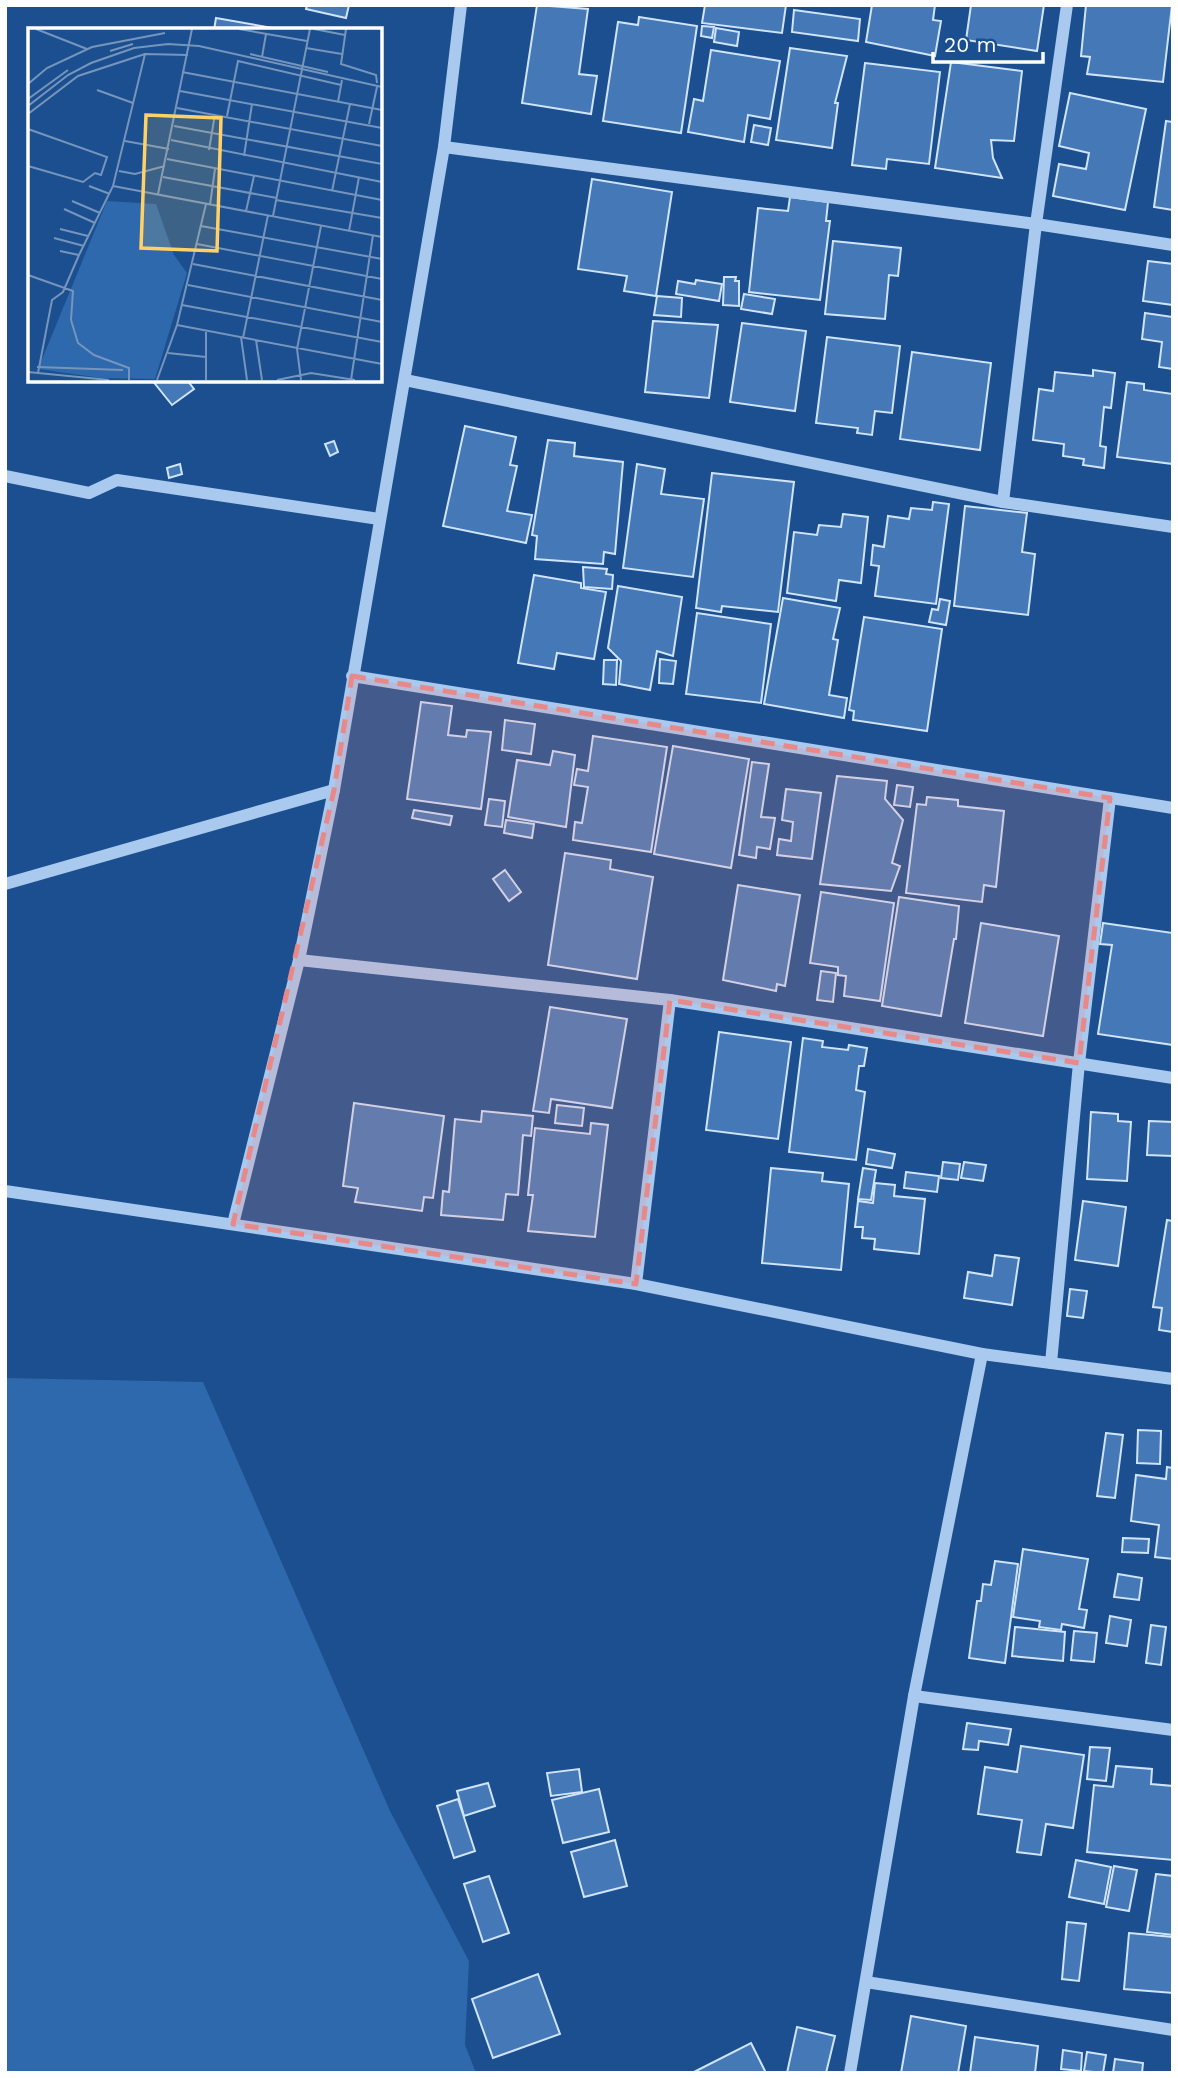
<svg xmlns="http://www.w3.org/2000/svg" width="1178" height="2078" font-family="'Work Sans',sans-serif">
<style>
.green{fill:#2e69ad}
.building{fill:#4478b7;stroke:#cfe3fa;stroke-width:2}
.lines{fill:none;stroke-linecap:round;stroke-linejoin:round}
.minor{stroke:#a9c9ee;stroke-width:12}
.marked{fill:#e88989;fill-opacity:0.2;stroke:#e88989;stroke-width:5;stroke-dasharray:14 9;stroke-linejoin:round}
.inset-road{fill:none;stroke:#7695bc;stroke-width:2}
.view{fill:#ffd166;fill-opacity:0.15;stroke:#ffd166;stroke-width:3.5}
.inset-edge{fill:none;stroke:#fff;stroke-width:3.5}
</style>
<rect width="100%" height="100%" fill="#1b4f8f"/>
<path class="green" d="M5 1378 203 1382 390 1811 469 1961 465 2045 476 2073H5Z"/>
<g class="building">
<path d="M307 5H349L346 18 306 9Z"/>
<path d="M537 5 588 9 579 74 597 76 591 114 522 103Z"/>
<path d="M705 5H786L782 33 702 23Z"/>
<path d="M872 5H935L933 20 941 21 935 56 866 42Z"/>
<path d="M971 5H1044L1037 51 966 40Z"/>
<path d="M1086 5H1172L1163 82 1087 74 1090 57 1081 56Z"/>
<path d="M794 10 860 19 858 41 792 32Z"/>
<path d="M639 17 697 26 681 133 603 121 618 22 638 25Z"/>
<path d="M216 18 284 30H214Z"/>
<path d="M702 26 714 27 712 38 701 36Z"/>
<path d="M716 28 739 32 737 46 714 42Z"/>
<path d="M790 48 847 56 835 103H838L832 148 776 140Z"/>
<path d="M711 50 780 61 770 119 748 115 744 142 688 132 694 99 703 101Z"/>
<path d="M951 62 1022 71 1014 141 991 140 993 158 1002 178 935 168Z"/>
<path d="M865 63 940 72 929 164 887 159 886 169 852 165Z"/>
<path d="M1070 93 1146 109 1125 210 1053 196 1059 164 1086 169 1089 153 1059 146Z"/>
<path d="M1166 121 1173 122V210L1154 207Z"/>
<path d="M754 125 771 128 768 145 751 142Z"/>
<path d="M592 179 672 192 656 296 624 291 627 276 578 269Z"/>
<path d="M790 197 828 202 826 221H830L820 300 749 292 758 208 788 211Z"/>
<path d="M833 241 901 248 898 276 889 275 885 319 825 314Z"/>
<path d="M1148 261 1173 264V305L1143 301Z"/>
<path d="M724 277H736L735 281H739V306L723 305Z"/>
<path d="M696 280 722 284 719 301 676 294 678 281 695 284Z"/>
<path d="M744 294 775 299 772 314 741 309Z"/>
<path d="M657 296 682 298 681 317 654 315Z"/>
<path d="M1145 313 1173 317V369L1159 367 1162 342 1142 339Z"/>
<path d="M653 321 718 325 709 398 645 392Z"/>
<path d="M742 323 806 331 795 411 730 402Z"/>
<path d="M827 337 900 346 892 413 875 411 872 435 857 433 858 428 816 423Z"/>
<path d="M912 352 991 363 980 450 900 439Z"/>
<path d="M1093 370 1115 373 1111 408 1104 407 1100 446 1106 447 1104 468 1083 465 1084 459 1063 456 1064 444 1033 440 1039 389 1053 391 1055 372 1093 376Z"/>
<path d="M152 380H187L194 389 172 405Z"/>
<path d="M1127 382 1144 384V390L1173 394V464L1117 457Z"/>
<path d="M465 426 516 437 510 465 517 466 507 511 532 515 526 543 443 526Z"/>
<path d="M548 440 575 443 574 456 623 462 615 554 604 552 603 564 535 559 537 536 532 535Z"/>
<path d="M334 441 338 452 330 456 325 444Z"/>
<path d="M180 464 182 474 169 478 167 468Z"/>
<path d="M637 464 665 469 661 494 704 499 693 577 623 568Z"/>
<path d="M712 473 794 482 778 612 722 606 721 612 696 608Z"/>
<path d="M933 502 949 504 936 604 875 596 879 566 871 565 873 545 884 547 888 516 909 519 911 508 932 510Z"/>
<path d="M965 506 1027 513 1022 552 1035 554 1028 615 954 606Z"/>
<path d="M843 514 868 517 861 583 839 580 836 601 787 593 794 532 817 535 819 525 841 527Z"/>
<path d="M583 567 607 569 606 574 613 575 612 589 584 587Z"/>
<path d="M534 575 581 583V588L606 592 594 659 557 653 554 669 518 663Z"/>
<path d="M618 586 682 597 673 656 657 651 650 690 619 684 621 661 608 648Z"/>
<path d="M783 598 840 608 833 639 838 640 829 695 847 698 844 718 764 704Z"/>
<path d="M940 599 950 601 946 625 929 622 932 609 938 610Z"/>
<path d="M697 613 771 624 761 703 686 694Z"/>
<path d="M864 617 942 629 927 731 853 720 854 711 849 710Z"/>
<path d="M660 659 676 661 673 684 659 683Z"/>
<path d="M604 660H617L616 685 603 684Z"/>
<path d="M421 702 452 706 448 735 466 737 467 730 491 732 481 809 407 799Z"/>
<path d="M505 720 535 724 531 754 502 750Z"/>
<path d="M593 736 667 747 651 852 573 840 575 822 582 823 588 787 574 785 577 769 588 771Z"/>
<path d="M673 746 749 759 731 868 654 854Z"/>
<path d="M553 751 575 755 566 827 508 817 517 760 550 765Z"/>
<path d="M752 762 769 764 761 817 775 818 770 849 757 847 756 858 739 855Z"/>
<path d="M837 776 887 781 885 799 903 820 892 863 900 866 891 891 820 884Z"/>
<path d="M897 785 913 787 910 807 894 805Z"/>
<path d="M786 789 821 793 812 859 777 855 779 839 791 841 793 822 782 820Z"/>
<path d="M927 797 958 800V806L1004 811 996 887 984 885 982 902 906 893 917 804 926 805Z"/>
<path d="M489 799 505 801 502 827 485 825Z"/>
<path d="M414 810 452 816 450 825 412 818Z"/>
<path d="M506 820 534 824 532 838 504 833Z"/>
<path d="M565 853 611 860 610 869 653 877 637 979 548 965Z"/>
<path d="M505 870 521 892 509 901 493 879Z"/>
<path d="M738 885 800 895 785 986 777 984 776 991 723 980Z"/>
<path d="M821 892 894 903 880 1001 844 996 846 976 838 975V967L810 963Z"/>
<path d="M899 897 959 906 956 939H954L941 1016 882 1006Z"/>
<path d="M981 923 1059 936 1043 1036 965 1023Z"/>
<path d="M1103 923 1173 933V1045L1098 1034 1112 945 1100 944Z"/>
<path d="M821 971 836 973 833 1002 817 1000Z"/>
<path d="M550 1007 627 1019 612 1108 551 1099 549 1113 533 1111Z"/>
<path d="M719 1032 791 1042 778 1139 706 1130Z"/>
<path d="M803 1038 823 1041 822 1047 848 1050 849 1045 867 1048 864 1066H859L856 1090 865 1092 856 1160 789 1152Z"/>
<path d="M354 1103 444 1116 433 1198 424 1197 422 1211 355 1202 358 1188 343 1186Z"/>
<path d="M557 1105 584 1108 582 1126 555 1123Z"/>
<path d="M482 1111 533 1116 531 1136 523 1135 518 1195 506 1194 503 1220 441 1215 443 1191 449 1192 455 1119 481 1122Z"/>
<path d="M1091 1112 1118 1114V1121L1131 1122 1127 1181 1087 1179Z"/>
<path d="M1149 1121 1173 1122V1156L1147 1155Z"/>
<path d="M591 1123 608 1125 595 1237 528 1231 533 1195H528L535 1128 590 1134Z"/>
<path d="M868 1149 895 1154 892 1168 866 1164Z"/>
<path d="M943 1162 960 1164 958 1180 941 1178Z"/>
<path d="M964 1162 986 1165 983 1181 961 1178Z"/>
<path d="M771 1168 823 1173 822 1181 849 1184 841 1270 762 1263Z"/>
<path d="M863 1168 876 1170 871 1200 858 1199Z"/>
<path d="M906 1172 939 1176 937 1192 904 1188Z"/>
<path d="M875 1183 895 1185 894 1196 925 1199 919 1254 874 1249 875 1239 862 1238 863 1227H855L858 1201 873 1203Z"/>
<path d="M1083 1201 1126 1207 1118 1266 1075 1260Z"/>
<path d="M1167 1220 1173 1221V1332L1159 1330 1162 1308 1153 1307Z"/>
<path d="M995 1255 1019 1258 1012 1305 964 1298 968 1272 992 1276Z"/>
<path d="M1070 1289 1087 1291 1083 1318 1067 1316Z"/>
<path d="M1138 1430 1161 1431 1160 1464 1137 1463Z"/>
<path d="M1106 1433 1123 1435 1115 1498 1097 1496Z"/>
<path d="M1167 1467 1173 1468V1559L1155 1557 1159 1525 1131 1521 1136 1475 1166 1479Z"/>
<path d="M1123 1538 1149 1539 1148 1553 1122 1552Z"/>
<path d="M1023 1549 1088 1559 1079 1609 1087 1610 1084 1628 1062 1624 1061 1630 1039 1627 1040 1621 1013 1617Z"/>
<path d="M995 1561 1018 1564 1005 1663 969 1658 977 1601H981L983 1584 991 1585Z"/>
<path d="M1118 1574 1142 1578 1139 1600 1114 1597Z"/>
<path d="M1110 1616 1131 1620 1127 1646 1106 1643Z"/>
<path d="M1151 1625 1166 1627 1161 1665 1146 1663Z"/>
<path d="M1015 1627 1065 1632 1063 1661 1012 1656Z"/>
<path d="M1074 1631 1097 1633 1094 1662 1071 1660Z"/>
<path d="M967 1723 1011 1729 1008 1745 979 1741 978 1750 963 1749Z"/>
<path d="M1021 1746 1084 1755 1073 1828 1046 1824 1041 1855 1017 1852 1022 1820 978 1814 985 1767 1017 1772Z"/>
<path d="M1090 1747 1110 1748 1106 1781 1087 1779Z"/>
<path d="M1116 1766 1152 1769 1151 1784 1173 1786V1860L1087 1852 1094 1785 1113 1787Z"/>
<path d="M579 1769 582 1792 551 1796 547 1773Z"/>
<path d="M488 1783 495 1806 464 1816 457 1791Z"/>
<path d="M599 1789 609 1832 563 1843 552 1800Z"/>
<path d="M458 1799 475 1851 454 1858 437 1806Z"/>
<path d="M615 1840 627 1886 584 1897 571 1852Z"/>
<path d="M1076 1860 1111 1867 1104 1904 1069 1897Z"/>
<path d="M1114 1866 1137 1870 1129 1911 1106 1907Z"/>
<path d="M1156 1874 1173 1876V1935L1147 1932Z"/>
<path d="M489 1876 509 1933 483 1942 464 1884Z"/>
<path d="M1067 1922 1086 1924 1079 1981 1062 1979Z"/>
<path d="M1129 1933 1173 1937V1993L1124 1989Z"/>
<path d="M538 1974 560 2034 493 2058 472 1999Z"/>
<path d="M911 2016 966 2026 958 2073H901Z"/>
<path d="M797 2027 835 2036 826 2073H787Z"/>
<path d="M975 2037 1038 2046 1035 2073H970Z"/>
<path d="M751 2043 766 2073H692Z"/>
<path d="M1063 2050 1082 2053 1081 2071 1061 2069Z"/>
<path d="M1087 2052 1106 2055 1103 2073 1084 2071Z"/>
<path d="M1115 2059 1143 2063 1142 2073H1113Z"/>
</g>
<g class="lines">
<g class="minor">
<path d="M444 147 1036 224 1173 245"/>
<path d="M405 380 1003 502 1173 527"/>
<path d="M5 476 89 493 117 480 379 519"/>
<path d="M1003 502 1036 224 1067 5"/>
<path d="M352 676 1173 808"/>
<path d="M5 884 334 790"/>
<path d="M299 960 670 1000 1173 1078"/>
<path d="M5 1191 636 1284 982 1354 1173 1379"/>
<path d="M233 1224 299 960 334 790 444 147 461 5"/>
<path d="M636 1284 670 1000"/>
<path d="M1051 1363 1079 1063 1110 798"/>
<path d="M914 1696 1173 1730"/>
<path d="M866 1982 1173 2030"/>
<path d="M850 2073 914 1696 982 1354"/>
</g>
</g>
<path class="marked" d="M352 676 1110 798 1079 1063 670 1000 636 1284 233 1224 334 790Z"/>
<g transform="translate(28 28)">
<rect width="354" height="354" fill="#1b4f8f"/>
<path d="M79 173 128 176 146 227 159 245 127 351 73 350 10 341Z" fill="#2e69ad"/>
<path class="inset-road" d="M8 1 59 21M211 1 279 13M286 1 317 7M318 1 313 36 348 47 349 55M278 20 314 26M82 23 105 16M222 26 300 44M234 29 238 6M154 44 354 82M0 56 19 40 64 19 137 5M69 62 105 75M152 63 354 100M0 71 40 42M310 74 314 52M0 78 40 47 63 35 106 20 140 16 171 18 354 59M149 80 354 118M0 86 50 48 117 26M199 88 210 33 313 57M341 96 349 59M146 98 354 136M0 101 79 129 73 147 67 145 55 154 0 138M143 112 354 154M97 113 141 121M181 122 187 86M216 128 224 76M139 131 354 172M91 143 107 146 137 138M135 149 249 170M61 158 82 166M85 158 354 209M304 163 322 76M130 166 164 1M248 172 354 190M44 173 72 185M182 177 187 141M36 181 67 195M218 183 226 148M245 188 282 1M173 198 354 231M32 201 60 208M321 203 331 149M26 210 56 218M169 216 354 251M32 223 51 227 85 158 117 26 160 27M165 236 354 272M0 247 45 263 43 292 50 315 66 327 101 340V352M160 257 354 294M154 277 354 314M149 297 354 336M178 302V352M213 309 219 352M215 310 240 187M228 312 234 352M140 325 178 329M9 339 95 342M0 344 81 352M10 345 24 272 35 264 51 227M129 352 149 297 178 176M249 352 283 345 327 352M273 352 269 321 293 198M323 352 345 207"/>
<path class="view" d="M118 87 193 90 189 223 113 220Z"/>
<rect width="354" height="354" class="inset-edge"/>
</g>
<rect width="1178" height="2078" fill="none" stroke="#ffffff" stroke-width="14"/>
<path d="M933 52v10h110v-10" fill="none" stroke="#ffffff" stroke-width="3.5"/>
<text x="944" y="52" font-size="21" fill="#ffffff" stroke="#1b4f8f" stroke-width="5" paint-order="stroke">20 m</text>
</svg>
